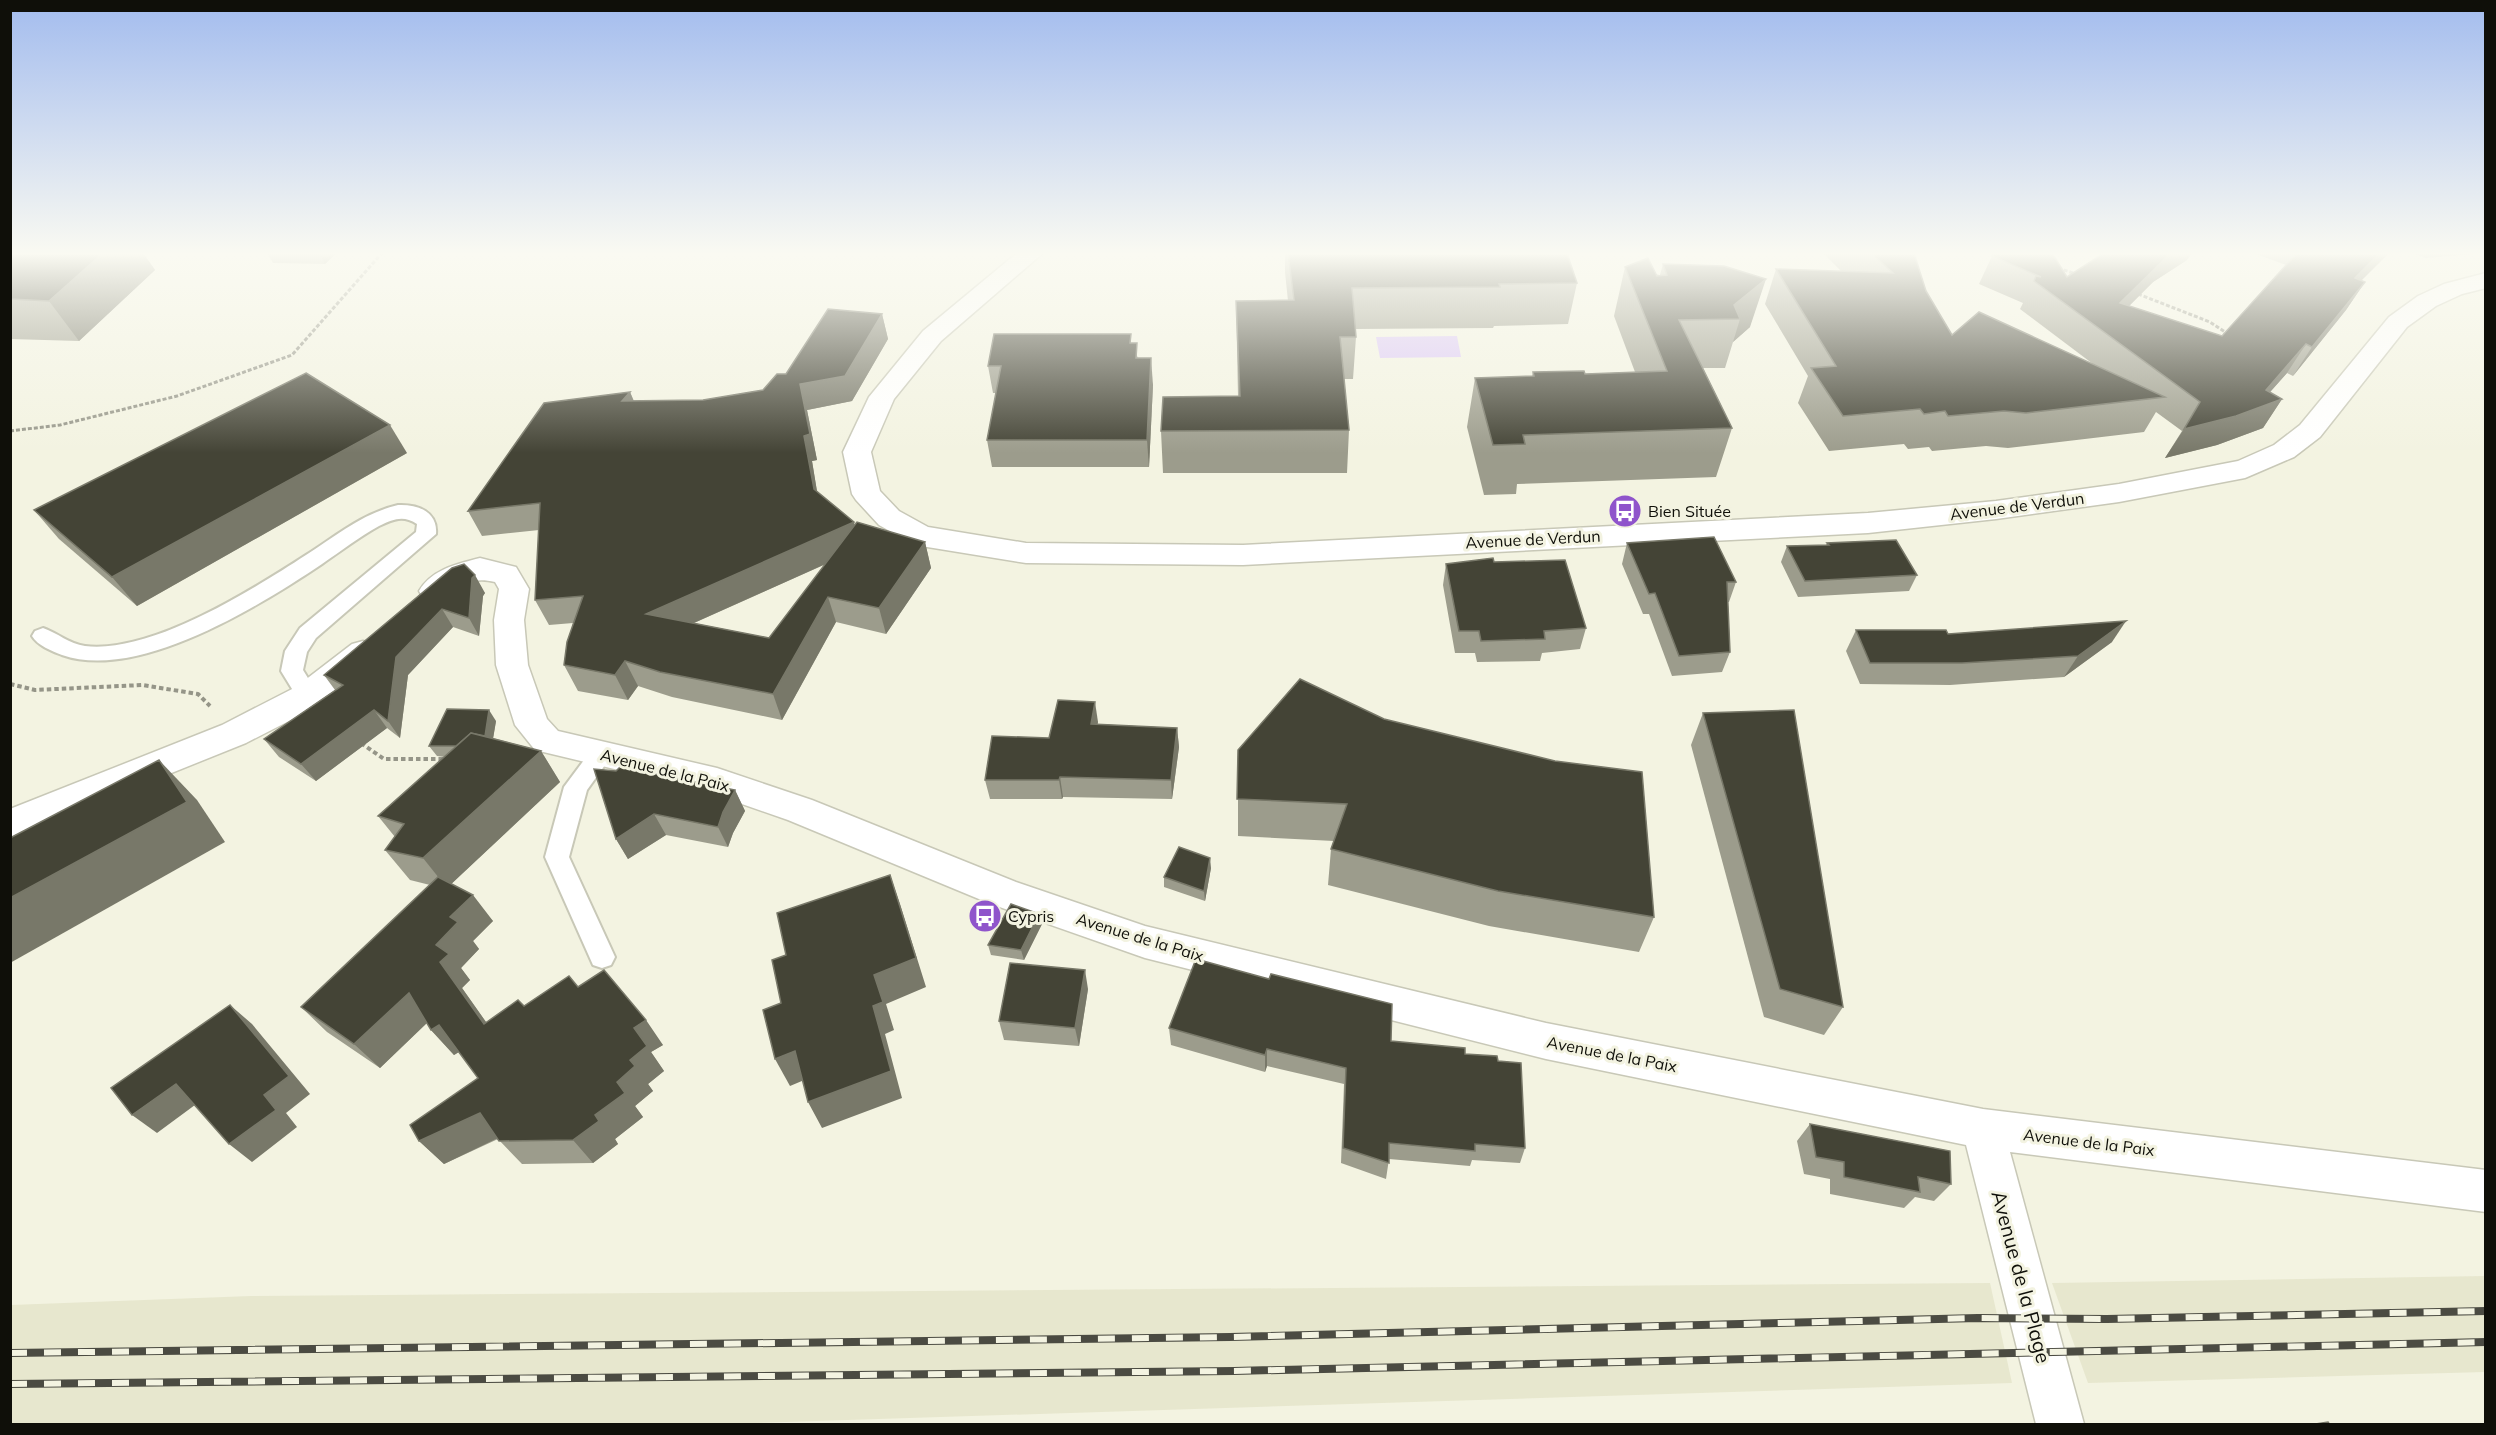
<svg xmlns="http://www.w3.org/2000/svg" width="2496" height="1435" font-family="Mulish,sans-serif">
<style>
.built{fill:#e7e7ce}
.water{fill:#dbc7f7}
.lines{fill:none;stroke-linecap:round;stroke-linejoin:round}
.lane-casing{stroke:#c8c8b7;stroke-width:4}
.street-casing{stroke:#c8c8b7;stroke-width:3}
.primary-casing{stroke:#c8c8b7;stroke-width:3}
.path-far1{stroke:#959588;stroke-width:3;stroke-dasharray:4 2;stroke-linecap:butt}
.path{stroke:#959588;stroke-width:4;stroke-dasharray:4.5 3;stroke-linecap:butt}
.lane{fill:#fff;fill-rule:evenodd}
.street{fill:#fff;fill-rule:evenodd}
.primary{fill:#fff;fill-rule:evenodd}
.rail-casing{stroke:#4b4b42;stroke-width:8}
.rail{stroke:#f3f3e1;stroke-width:6;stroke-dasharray:17;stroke-linecap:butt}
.wall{fill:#9c9c8c;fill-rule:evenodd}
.shaded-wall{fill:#787869}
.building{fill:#444436;stroke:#787869;stroke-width:1.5}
.labels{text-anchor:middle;stroke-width:6;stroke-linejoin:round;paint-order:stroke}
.street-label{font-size:16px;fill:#0f0f09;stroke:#f3f3e1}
.poi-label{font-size:16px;fill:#0f0f09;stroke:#f3f3e1;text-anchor:start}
.near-street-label{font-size:20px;fill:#0f0f09;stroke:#f3f3e1}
</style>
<rect width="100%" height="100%" fill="#f3f3e1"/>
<g class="built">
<path d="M2485 1276V1372L2088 1383 2052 1283Z"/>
<path d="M1990 1283 2012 1383 723 1424H11V1305L251 1296Z"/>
</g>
<path class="water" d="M1457 336 1461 357 1380 358 1376 337Z"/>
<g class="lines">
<g class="lane-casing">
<g id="lane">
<path d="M398 505C418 504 438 512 436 534L316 638 307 652 303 670 319 696 316 702 308 704 300 702 281 671 285 651 300 628 416 532 417 524C403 515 394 519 379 526 359 537 341 551 322 564 261 605 138 682 62 655 52 651 38 646 32 636L35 631 43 628C58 633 69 644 85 646 151 654 252 590 306 555 336 536 363 513 398 505Z"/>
<path d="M601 745 609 748 613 754 587 790 569 857 615 957 611 965 602 968 593 965 545 857 564 787 593 748Z"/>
</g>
</g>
<g class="street-casing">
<g id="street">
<path d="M480 558 516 567 529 589 524 620 528 665 547 719 558 731 717 768 812 800 1016 882 1145 926 1546 1023 1983 1109 2486 1170V1212L2010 1152 2084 1424H2036L1966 1145 1546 1059 1145 958 991 904 788 820 702 790 535 750 515 725 496 665 494 620 499 589 495 582C455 572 455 607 423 598L419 591C432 569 457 564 480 558Z"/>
<path d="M363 641 374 644 379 652 374 660 320 705 246 743 10 838V809L222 725 296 687 352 644Z"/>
</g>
</g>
<g class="primary-casing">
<path id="primary" d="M1017 253H1043L941 341 894 399 871 452 880 491 899 511 928 527 1026 543 1243 545 1868 513 1996 501 2119 484 2238 461 2274 445 2300 425 2389 317 2418 296 2444 284 2486 273V288L2462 294 2436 306 2407 327 2320 437 2294 457 2245 478 2119 502 1996 519 1868 533 1243 565 1026 563 921 546 911 543 879 525 856 500 852 494 843 452 869 397 923 331Z"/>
</g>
<g class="path-far1">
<path d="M2058 268 2076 274"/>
<path d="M2138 294 2210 322 2225 332V337"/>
<path d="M10 431 60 425 177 396 292 355 382 253"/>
</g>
<g class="path">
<path d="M10 684 35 690 142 685 198 694 210 706"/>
<path d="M361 743 384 759H444"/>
</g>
<use href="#lane" class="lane"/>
<use href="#street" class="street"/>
<use href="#primary" class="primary"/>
<g class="rail-casing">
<g id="rail">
<path d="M10 1353 1230 1337 1978 1318 2107 1319 2486 1311"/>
<path d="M10 1384 1234 1371 2486 1342"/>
</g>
</g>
<use href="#rail" class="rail"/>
</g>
<g class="wall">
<path d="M10 253H143L155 270 79 341 10 339Z"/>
<path d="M267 253H336L325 264 273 263Z"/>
<path d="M1285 253H1567L1577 283 1568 324 1494 326 1493 328 1356 329V337L1353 379H1344L1349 430 1347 473H1163L1161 431 1238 396 1236 301H1288L1285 272Z"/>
<path d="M1823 253H1914L1926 291 1952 335 2093 364 2020 309 2023 303 1979 284 1992 256 2067 277 2187 260 2153 282 2129 306 2222 336 2286 265 2253 253H2389L2361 280 2365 282 2346 310 2293 376 2287 373 2270 392 2282 399 2263 428 2217 445 2165 458 2182 431 2156 412 2144 432 2008 448 1986 446 1932 451 1929 447 1908 449 1904 444 1829 451 1798 403 1808 376 1765 304 1776 269 1842 272Z"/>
<path d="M2411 253H2475L2474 254 2426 258Z"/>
<path d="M1663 264 1724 266 1750 327 1733 342 1725 368H1703L1732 428 1716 477 1517 484 1516 494 1484 495 1467 427 1475 378 1532 376 1533 372 1585 374 1635 372 1614 316 1625 267 1660 275Z"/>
<path d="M882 314 888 339 852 401 807 410 817 460 812 461 817 492 855 525 925 542 931 568 886 634 836 622 782 720 672 697 638 686 628 700 578 691 564 665 573 623 549 625 535 600 539 530 482 536 468 511 630 392 634 401 703 400 763 390 786 374ZM826 564 769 638 694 623Z"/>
<path d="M1131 334V343L1138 358 1153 385 1149 467H992L987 440 996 393H993L988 366Z"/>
<path d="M407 453 137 606 59 539 34 510Z"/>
<path d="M1627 543 1736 582 1729 602H1728L1730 652 1722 672 1672 676 1649 614H1643L1622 564Z"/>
<path d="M1827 543 1917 575 1909 591 1798 597 1781 562 1787 546 1826 545Z"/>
<path d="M1494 562 1586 628 1580 649 1542 653 1540 661 1477 662 1475 653H1455L1443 585 1446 564Z"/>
<path d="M452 568 485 593 483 596 479 636 453 627 408 675 400 738 387 728 316 781 279 757 264 739 335 690 324 675Z"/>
<path d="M1856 630 1948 634 2112 642 2064 677 1950 685 1860 684 1846 651Z"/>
<path d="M1703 713 1843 1007 1824 1035 1764 1017 1691 745Z"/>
<path d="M496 721 493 738 541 751 560 782 451 884 493 921 473 941 479 949 461 968 470 980 462 988 486 1022 524 1006 578 987 663 1045 651 1052 664 1071 648 1084 653 1091 635 1106 643 1117 615 1139 618 1144 593 1163 522 1164 498 1139 444 1164 419 1141 478 1078 459 1052 454 1055 431 1030 427 1023 380 1068 327 1032 301 1007 430 885 410 880 385 850 395 837 378 816 445 757 437 756 429 746Z"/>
<path d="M1098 722 1097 724 1177 728 1179 747 1172 799 1063 797 1062 799H990L985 780 1049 738Z"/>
<path d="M1238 750 1654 917 1639 952 1489 926 1328 885 1331 849 1334 841 1238 836Z"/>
<path d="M594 769 735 790 745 811 733 833 728 847 666 835 628 859 616 839Z"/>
<path d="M1211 868 1205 901 1164 887V877Z"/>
<path d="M1039 914 1042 924 1024 960 991 955 988 945Z"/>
<path d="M1088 989 1079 1046 1004 1040 999 1021Z"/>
<path d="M1169 1028 1391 1041 1465 1054 1498 1061 1525 1148 1520 1163 1472 1160 1470 1166 1389 1159 1386 1179 1341 1163 1344 1084 1267 1066 1265 1072 1171 1045Z"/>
<path d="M1810 1124 1951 1184 1934 1201 1915 1197 1904 1208 1830 1194V1179L1804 1174 1797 1141Z"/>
</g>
<g class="shaded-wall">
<path d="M103 253H143L155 270 79 341 49 301Z"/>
<path d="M319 253H336L325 264Z"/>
<path d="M2171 253H2192L2187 260 2153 282 2104 331 2120 303Z"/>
<path d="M2380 253H2389L2336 306 2355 278Z"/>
<path d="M1766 279 1750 327 1733 342 1740 319 1734 305Z"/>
<path d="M2365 282 2346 310 2293 376 2312 347Z"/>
<path d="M882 314 888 339 852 401 807 410 817 460 812 461 821 515 814 489 804 436 800 384Z"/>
<path d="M2306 344 2287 373 2255 409 2282 399 2263 428 2217 445 2165 458 2184 429 2266 390Z"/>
<path d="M1151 358 1153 385 1149 467 1147 440Z"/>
<path d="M630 392 640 417 622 401Z"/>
<path d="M390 425 407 453 137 606 112 577Z"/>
<path d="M854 522 861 548 658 639 646 614Z"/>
<path d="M925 542 931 568 886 634 879 608Z"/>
<path d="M475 575 485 593 483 596 479 636 469 618 472 578Z"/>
<path d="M828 597 836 622 782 720 773 694Z"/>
<path d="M442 609 453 627 408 675 400 738 388 721 396 657Z"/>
<path d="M2126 621 2112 642 2064 677 2078 656Z"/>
<path d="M625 661 638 686 628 700 615 675Z"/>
<path d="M1095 702 1098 722 1094 743 1091 724Z"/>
<path d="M374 710 387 728 316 781 301 764Z"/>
<path d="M489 710 496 721 490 757 483 747Z"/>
<path d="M1177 728 1179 747 1172 799 1171 780Z"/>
<path d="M541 751 560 782 447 888 423 858Z"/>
<path d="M159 760 197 800 225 842 10 963V898Z"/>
<path d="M1060 777 1063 797 1062 799 1059 780Z"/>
<path d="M735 790 745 811 733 833 728 847 718 827 723 812Z"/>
<path d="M654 814 666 835 628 859 616 839Z"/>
<path d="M1210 858 1211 868 1205 901 1204 891Z"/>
<path d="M890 875 900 904 926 987 886 1004 894 1030 885 1034 902 1098 822 1128 808 1102 874 975Z"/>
<path d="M473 895 493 921 473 941 479 949 461 968 470 980 462 988 505 1049 484 1024 440 962 436 945 450 917Z"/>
<path d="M1039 914 1042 924 1024 960 1021 950Z"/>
<path d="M1085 970 1088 989 1079 1046 1075 1028Z"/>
<path d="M409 993 432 1018 380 1068 354 1044Z"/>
<path d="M230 1005 252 1024 310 1094 286 1113 297 1127 252 1162 229 1144 264 1095Z"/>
<path d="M646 1020 663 1045 651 1052 664 1071 648 1084 653 1091 635 1106 643 1117 615 1139 618 1144 593 1163 573 1140 595 1115 630 1060 634 1028Z"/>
<path d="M439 1025 462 1050 454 1055 431 1030Z"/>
<path d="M1267 1049V1066L1265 1072V1055Z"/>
<path d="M795 1051 809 1078 790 1086 775 1059Z"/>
<path d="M176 1084 199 1102 157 1133 132 1115Z"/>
<path d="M480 1113 502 1136 444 1164 419 1141Z"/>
</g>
<g class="building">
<path d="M10 253H103L49 301 10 299Z"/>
<path d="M1288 253H1567L1577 283 1499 284 1500 287 1352 288 1356 337H1340L1349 430 1161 431 1163 397 1240 396 1236 301 1294 300Z"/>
<path d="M1871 253H1914L1926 291 1952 335 1979 312 2165 397 2026 413 2004 411 1948 416 1945 411 1924 414 1920 409 1843 416 1811 368 1836 366 1776 269 1893 273Z"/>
<path d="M1995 253H2052L2067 277 2104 253H2171L2120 303 2222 336 2297 253H2380L2355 278 2365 282 2312 347 2306 344 2266 390 2282 399 2236 416 2184 429 2200 402 2034 281 2036 276 2041 277 1992 256Z"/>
<path d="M1648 258 1657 276 1667 275 1663 264 1724 266 1766 279 1734 305 1740 319 1679 320 1732 428 1523 435 1525 444 1493 445 1475 378 1534 376 1533 372 1584 371 1585 374 1667 371 1625 267Z"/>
<path d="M828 309 882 314 845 376 800 384 810 434 804 436 814 489 854 522 646 614 769 638 857 522 925 542 879 608 828 597 773 694 660 672 625 661 615 675 564 665 567 642 583 596 535 600 540 503 468 511 544 403 630 392 622 401 703 400 763 390 777 374H786Z"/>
<path d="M994 334H1131L1130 343H1137L1136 358H1151L1147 440H987L1001 366H988Z"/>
<path d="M306 373 390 425 112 577 34 510Z"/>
<path d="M1714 537 1736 582H1727L1730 652 1679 656 1655 593 1649 594 1627 543Z"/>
<path d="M1896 540 1917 575 1805 581 1787 546 1829 545 1827 543Z"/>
<path d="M1493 558 1494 562 1565 560 1586 628 1544 631 1545 639 1481 641 1479 631H1459L1446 564Z"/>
<path d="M464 564 475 575 472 578 469 618 442 609 396 657 388 721 374 710 301 764 264 739 343 685 324 675 452 568Z"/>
<path d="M2126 621 2078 656 1962 663H1870L1856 630H1946L1948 634Z"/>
<path d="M1300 679 1384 719 1555 761 1642 772 1654 917 1498 891 1331 849 1347 804 1237 799 1238 750Z"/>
<path d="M1058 700 1095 702 1091 724 1177 728 1171 780 1060 777 1059 780H985L992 736 1049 738Z"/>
<path d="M447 709 489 710 485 736 471 733 456 746H429Z"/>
<path d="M1794 710 1843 1007 1780 989 1703 713Z"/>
<path d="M471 733 541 751 423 858 385 850 404 824 378 816Z"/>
<path d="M159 760 187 802 10 898V838Z"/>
<path d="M620 767 735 790 723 812 718 827 654 814 616 839 594 769 616 771Z"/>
<path d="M1179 847 1210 858 1204 891 1164 877Z"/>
<path d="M890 875 916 958 874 975 883 1002 873 1006 891 1071 808 1102 795 1051 775 1059 763 1010 781 1003 772 960 786 955 777 913Z"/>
<path d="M438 877 473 895 450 917 458 922 436 945 449 954 440 962 484 1024 518 1000 524 1006 569 976 578 987 604 970 646 1020 634 1028 647 1046 630 1060 635 1066 617 1082 625 1093 595 1115 599 1121 573 1140 499 1141 480 1113 419 1141 410 1125 478 1078 439 1025 431 1030 409 993 354 1044 301 1007Z"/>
<path d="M1011 904 1039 914 1021 950 988 945Z"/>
<path d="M1196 959 1269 979 1271 974 1392 1004 1391 1041 1465 1048V1054L1497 1056 1498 1061 1521 1063 1525 1148 1475 1144V1151L1389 1143V1163L1343 1148 1346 1068 1267 1049 1265 1055 1169 1028Z"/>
<path d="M1010 963 1085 970 1075 1028 999 1021Z"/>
<path d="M230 1005 289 1076 264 1095 276 1110 229 1144 176 1084 132 1115 111 1088Z"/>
<path d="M1810 1124 1950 1151 1951 1184 1918 1177 1920 1192 1844 1177V1162L1816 1157Z"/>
<path d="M2328 1422 2330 1425H2309Z"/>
</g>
<linearGradient id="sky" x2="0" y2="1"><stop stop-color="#a3bcee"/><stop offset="0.56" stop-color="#fafaf2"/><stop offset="1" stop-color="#fafaf2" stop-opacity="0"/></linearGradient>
<rect width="2496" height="453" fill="url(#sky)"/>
<defs>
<g id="bus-disc" transform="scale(1.725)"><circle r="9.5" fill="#8f54cb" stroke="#f3f3e1"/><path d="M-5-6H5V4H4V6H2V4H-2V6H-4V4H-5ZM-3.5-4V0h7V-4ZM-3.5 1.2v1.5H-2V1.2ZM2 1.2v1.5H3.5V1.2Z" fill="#fff"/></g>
</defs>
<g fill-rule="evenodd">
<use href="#bus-disc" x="1625" y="511"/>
<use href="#bus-disc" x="985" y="916"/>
</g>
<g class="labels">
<g class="street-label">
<text transform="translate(2017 506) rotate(-7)" y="6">Avenue de Verdun</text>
<text transform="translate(1533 539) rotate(-3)" y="6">Avenue de Verdun</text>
<text transform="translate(665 770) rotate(14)" y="6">Avenue de la Paix</text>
<text transform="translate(1140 937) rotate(17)" y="6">Avenue de la Paix</text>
<text transform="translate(1612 1054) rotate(11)" y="6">Avenue de la Paix</text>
<text transform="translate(2089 1142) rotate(7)" y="6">Avenue de la Paix</text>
</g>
<g class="poi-label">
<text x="1648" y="517">Bien Située</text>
<text x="1008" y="922">Cypris</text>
</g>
<g class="near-street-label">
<text transform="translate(2021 1277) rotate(75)" y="7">Avenue de la Plage</text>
</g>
</g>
<rect width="2496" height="1435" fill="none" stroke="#0f0f09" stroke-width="24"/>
</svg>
